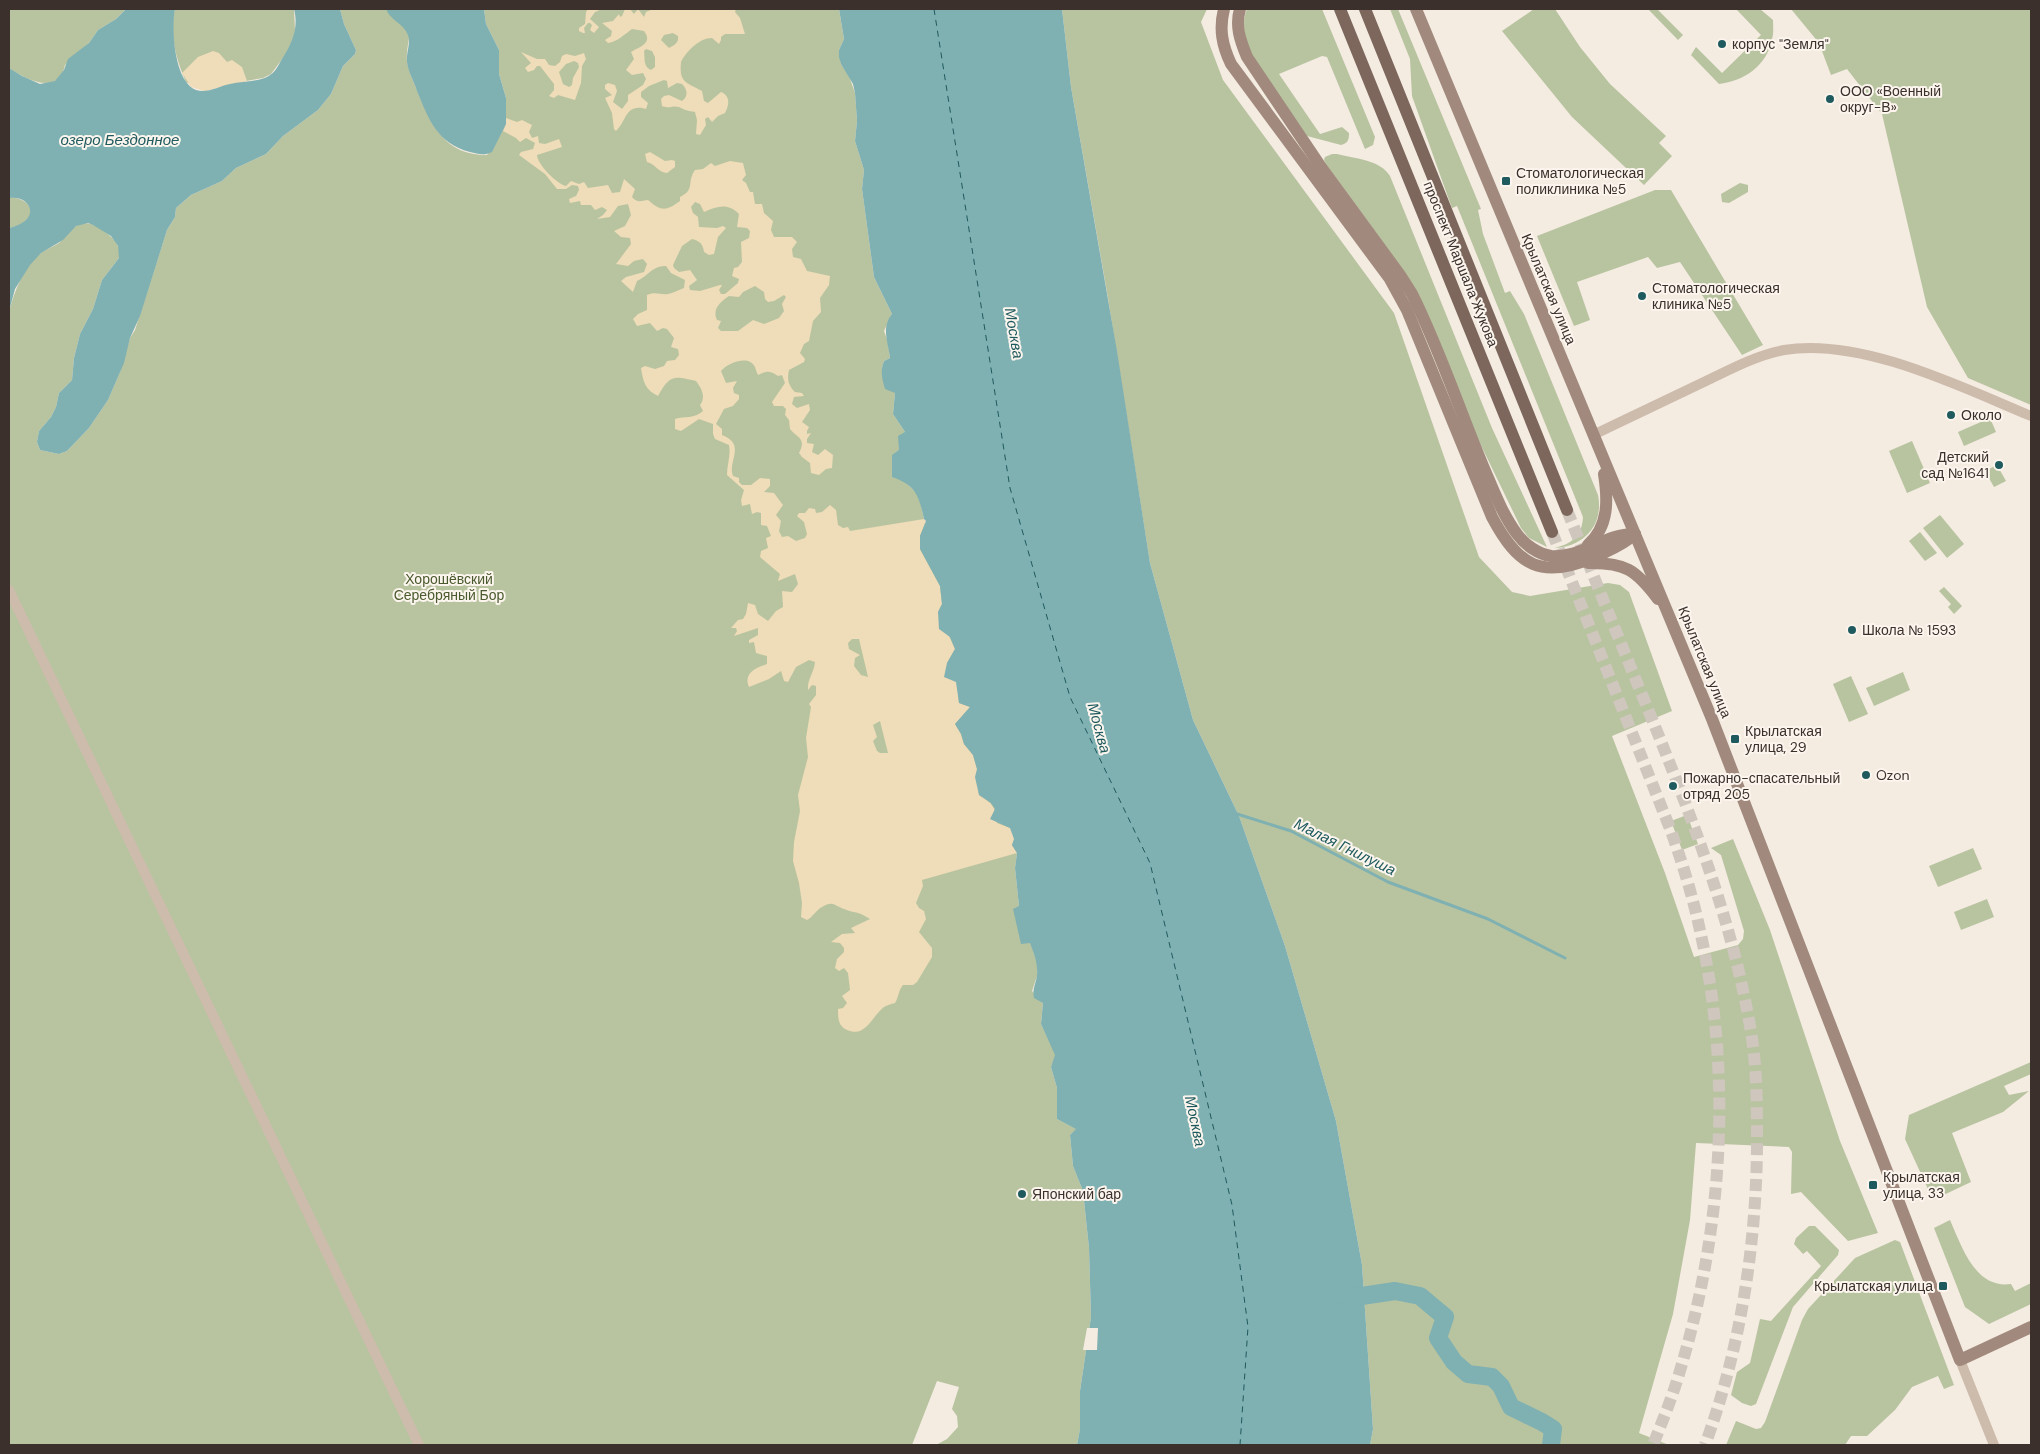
<svg xmlns="http://www.w3.org/2000/svg" width="2040" height="1454" font-family="'DM Sans',sans-serif">
<style>
.green{fill:#b8c4a0}
.sand{fill:#efdcb8;fill-rule:evenodd}
.water{fill:#7fb0b2}
.pier{fill:#f4ebe1}
.lines{fill:none;stroke-linecap:round;stroke-linejoin:round}
.stream{stroke:#7fb0b2;stroke-width:3}
.river{stroke:#7fb0b2;stroke-width:18}
.ferry{stroke:#1f5a5e;stroke-width:1;stroke-dasharray:6 5;stroke-linecap:butt}
.primary-tunnel{stroke:#cfc6bd;stroke-width:12;stroke-dasharray:12 6;stroke-linecap:butt}
.street{stroke:#cdbbac;stroke-width:10}
.secondary{stroke:#a18a7d;stroke-width:12}
.primary{stroke:#7d675c;stroke-width:12}
.poi-dot{fill:#1f5a5e;stroke:#fbf5ee;stroke-width:2}
.labels{text-anchor:middle;stroke-width:4;stroke-linejoin:round;paint-order:stroke}
.poi-label{font-size:14px;fill:#3b302b;stroke:#fbf5ee;text-anchor:start}
.street-label{font-size:14px;fill:#3b302b;stroke:#fbf5ee}
.park-label{font-size:14px;fill:#4a5a2e;stroke:#fbf5ee}
.water-label{font-size:15px;font-style:italic;fill:#1f5a5e;stroke:#fbf5ee}
</style>
<rect width="100%" height="100%" fill="#f4ebe1"/>
<g class="green">
<path d="M9 9H126L116 19 98 30 89 43 65 65C59 97 25 79 9 68Z"/>
<path d="M175 9H294L295 31 293 39 286 54 271 74 263 78 229 84 205 91 186 82C176 59 169 34 175 9Z"/>
<path d="M340 9H395L410 31C409 40 406 52 407 62 409 73 415 84 419 95 433 127 445 155 487 155L506 124V98L499 74V50L486 24 484 9H839L844 39 839 50 841 64 849 76 855 93 857 121 855 141 864 170 862 189 874 277 892 314 884 331 888 342 890 358 884 361C879 376 884 382 895 393L893 414 905 432V481L919 496 924 519 1017 853 1015 868 1019 906 1037 963V976L1032 991 1043 1003 1041 1024 1056 1055 1051 1067 1057 1088V1119L1077 1129 1070 1135 1073 1166 1083 1191 1089 1248 1091 1317 1080 1391V1429L1077 1445H936L947 1439 958 1427 957 1416 952 1409 959 1387 937 1381 912 1445H9V311C15 290 24 266 42 252 48 249 54 246 59 243 64 239 67 234 72 229 84 217 99 226 109 235 116 241 121 248 119 258L102 280 93 309 80 334 74 358 72 380 59 393 56 407 51 417 39 431 37 442 40 450 59 454 67 451 89 428 108 400 120 372 130 338 135 330 167 230 175 217 176 208 191 195 222 181 236 168 266 154 283 136 318 110 331 94 343 66 355 54 356 50 344 24Z"/>
<path d="M1062 9H1207L1201 22 1223 80 1394 313 1479 557 1512 592 1530 596 1608 583 1620 585 1629 592 1672 711 1612 736 1665 873 1694 957 1738 945 1743 939 1744 931 1721 855 1711 848 1733 839 1770 930 1840 1141 1878 1233 1848 1241 1801 1192 1791 1194 1792 1152 1789 1147 1696 1143 1690 1220 1673 1314 1639 1433 1669 1445H1370L1373 1429 1362 1265 1336 1121 1285 946 1239 816 1193 720 1150 563 1108 298 1071 87Z"/>
<path d="M1247 9H1322L1375 137 1373 145 1365 149 1327 57 1322 56 1279 74 1320 134 1342 127 1349 133C1349 140 1348 143 1341 145L1307 136 1251 54C1245 39 1241 24 1247 9Z"/>
<path d="M1390 9H1398L1481 209 1478 210 1483 234 1505 293 1510 291 1524 314 1598 495C1604 525 1584 547 1554 548 1572 544 1582 536 1583 517L1457 206 1452 208 1449 200 1412 96 1410 59Z"/>
<path d="M1534 9H1555L1580 47 1610 84 1666 136 1659 143 1672 156 1644 185 1572 117 1502 31Z"/>
<path d="M1648 9H1657L1683 35 1678 40Z"/>
<path d="M1736 9H1760L1773 20C1773 26 1774 33 1772 39 1767 66 1744 81 1719 84L1691 55 1696 47 1722 73 1761 35Z"/>
<path d="M1791 9H2031V405L1968 378 1927 307 1882 114 1847 69 1831 75 1819 43Z"/>
<path d="M1332 154H1337C1353 158 1381 160 1390 176L1492 428 1547 547 1529 538 1521 528 1476 435 1404 271 1326 164 1324 160 1325 157Z"/>
<path d="M1740 183 1748 185V192L1729 203 1722 202 1721 194Z"/>
<path d="M1655 190H1671L1763 345 1742 355 1680 262 1657 268 1648 257 1577 282 1590 320 1574 326 1537 236Z"/>
<path d="M11 197C39 201 36 223 9 228V198Z"/>
<path d="M1990 418 1996 432 1964 446 1958 432Z"/>
<path d="M1912 441 1930 483 1907 493 1889 451Z"/>
<path d="M1997 465 2006 481 1994 487 1985 471Z"/>
<path d="M1940 515 1964 544 1947 558 1923 528Z"/>
<path d="M1920 532 1937 553 1925 561 1909 541Z"/>
<path d="M1944 587 1962 606 1954 614 1948 607 1951 604 1939 591Z"/>
<path d="M1903 672 1910 690 1874 706 1866 688Z"/>
<path d="M1851 676 1868 714 1849 722 1833 684Z"/>
<path d="M1687 815 1698 844 1682 850 1671 821Z"/>
<path d="M1973 848 1982 869 1938 887 1929 866Z"/>
<path d="M1987 899 1994 917 1961 930 1954 912Z"/>
<path d="M2031 1062V1074L2004 1086 2009 1095 2029 1091 2003 1112 1952 1133 1971 1182 1933 1200 1905 1139 1909 1115Z"/>
<path d="M1950 1220C1962 1247 1975 1289 2011 1284L2015 1291 2031 1283V1304L1989 1324 1965 1307 1934 1228Z"/>
<path d="M1809 1226H1815L1839 1250 1838 1255 1793 1307 1756 1404 1751 1406 1742 1403 1731 1395 1737 1372 1750 1363 1760 1319 1771 1321 1821 1266 1807 1251 1803 1254 1794 1244 1796 1238Z"/>
<path d="M1895 1240 1900 1242 1954 1385 1944 1389 1938 1376 1912 1387 1895 1410 1867 1436H1851L1845 1445H1726L1736 1421 1756 1429 1761 1428 1765 1422 1802 1320 1808 1309 1855 1258Z"/>
</g>
<g class="sand">
<path d="M588 9H602L595 12 590 19 599 27 594 33 590 30 592 25 590 23H588L584 28 585 33H583L579 31V28L585 24 586 12Z"/>
<path d="M625 9H630L634 14 638 9 644 17 646 12 653 9H736L735 12 740 18 745 34H725L721 37V40L719 44 712 38C699 38 686 52 681 62 679 83 686 82 702 91L704 101 708 103 721 92C731 96 729 106 725 113L718 116 712 122 708 117 705 119 706 125 700 135 696 134 697 120 695 112C688 111 685 110 679 107 673 105 668 109 662 106L661 99 664 96 669 95 682 101C689 96 687 89 682 84L677 83 668 88 667 81 664 80 649 86 641 92V97L648 103 646 109C625 103 627 121 616 131L614 129 612 113 605 98 612 95 605 89V85L608 83 615 85 617 91 613 102 622 109 628 101V95L643 85 646 79 643 73 632 75 626 70 634 59 631 52C641 46 653 43 644 31L632 29C625 34 617 42 608 43L605 40 611 36 612 31 602 23 613 21 619 14 620 17 622 16ZM673 33 678 36C679 42 675 45 669 48L661 40 664 35ZM646 49 652 51 655 57V67L651 70C643 67 645 58 644 51Z"/>
<path d="M213 51 219 53 227 62 232 60 242 67 247 81 205 91 191 87 182 73 198 57Z"/>
<path d="M521 52 537 59H545L549 65 555 66 560 62 562 56 566 54 575 56 584 53 586 59 582 66 581 83 575 100 558 95 554 98 549 96 554 90V84L540 66H537L534 70 528 72 525 68 531 63ZM574 61 578 63 579 67 573 78 572 85 569 87 563 84 559 72 566 64Z"/>
<path d="M506 118 517 122 522 120 532 125 529 132 532 138 538 136 539 143 545 144 559 139 562 147 537 155C537 164 557 184 566 186L571 181 579 184 584 182 588 188 608 185 612 193 620 192 624 179 635 189 632 197C637 203 641 201 648 200 662 212 666 211 680 201V197C696 189 686 183 695 170L703 169 711 163 715 166 730 161 743 163 746 175 742 180 746 183 750 192H753L755 204H762L764 213 773 221 771 230 774 237H792L797 242 792 249 793 257 801 259 807 271 830 276 829 285 820 298 821 312 813 321 809 341 804 344 800 353 805 359 804 362 789 370C787 379 788 385 795 392L802 393 804 396 794 397 792 404 797 408 809 404 810 410 802 422 809 427 807 431V434L811 433 807 439V443L814 444 812 452 818 455 825 449 833 455 832 468 826 469 819 475 811 473 810 463 802 457 799 453C807 438 797 438 790 429L789 420 785 415 786 409 783 406H774L772 402 785 383 782 375 778 376C769 370 767 371 758 375 757 373 756 370 755 367 749 354 727 363 721 371L726 383 737 381 733 388 734 393 739 395V399L733 406 724 409 716 424 722 429V435C747 445 727 461 733 476L739 478V482L742 485H751L760 478 770 479V486L764 492 774 493 783 505 776 515 781 521 779 531 782 537 788 536 796 541 805 538 807 534 804 522 797 516 799 513H805L809 508 815 509 816 513 822 512 830 505 836 510 838 525 843 528 848 527 850 531 924 519 926 521 920 536V549L940 586 942 604 938 612 955 649 947 663 957 682 959 703 970 707 955 724 961 734 964 744 973 755 977 769 979 795C993 804 995 806 997 823L1010 828 1014 839 1012 845 1017 853 922 880 923 886 916 903 919 908 924 911 926 919 919 932 932 948V957L917 982 913 985H903C898 991 899 997 895 1003 891 1004 887 1005 884 1007 871 1017 866 1038 847 1030 838 1026 838 1018 838 1009L843 1008 847 1003 842 996 850 990 848 973 844 968 839 971 835 968 837 959 844 952V948L840 943 831 942 842 934 855 933 851 928 870 919C856 910 856 914 844 909 835 906 833 900 822 907 816 910 813 917 807 920L801 917 802 903 799 883 793 861 794 842 800 811 798 795 808 757 806 738 811 707 809 704 816 695V686L812 685 808 690C807 679 814 673 815 662L809 660 796 667 788 682 784 681 781 671 769 679 749 687C743 673 756 668 767 664V656L756 653 754 642 749 643V640L758 635V628L734 636 737 631 736 628H731L738 620 743 619 746 614 748 603 755 605 758 614 768 621 776 611 783 607 782 591 792 592 798 584 795 574 778 581 780 574 760 557 761 551 768 548 766 538 771 536 767 526 761 525V513L757 512 752 514 750 504 742 506 741 500 744 490 727 475C727 464 731 456 729 445L715 439 713 434V424L699 419 681 431 675 429V419C685 416 694 419 703 411L700 405C706 397 702 389 696 381 674 376 670 374 658 396 645 390 643 381 641 368L645 366 655 369 664 366 667 361 675 360 679 355 678 349 671 347 674 338 667 329 663 328 657 331 650 323 637 326 633 319 638 314 647 310V295C655 291 660 295 668 294 673 293 678 290 684 288L685 280 671 273 666 266C653 265 648 276 637 281L633 292 621 281 626 277 644 272 647 264 643 259 634 261 628 266 616 264 631 244 630 238 621 237 614 231 625 226 631 215 628 204 618 206 610 217 597 219 603 215 607 210 602 207 595 210 591 205H581L580 201 570 203 569 199 576 196 579 190 578 186 572 185 566 189H557L545 174 519 155 521 152 533 149 535 143 526 138 520 142 516 138 503 131 506 124ZM695 202 700 204 704 212C718 206 728 203 739 214L737 227 747 228 750 231 749 238 741 242 742 262 738 267 734 268 732 276 739 279 738 283 725 294H721L719 290 722 285H720L700 291 690 290 689 286 697 280 690 270 679 272 674 268 673 265 682 246 692 239C700 241 703 244 704 252L709 255 714 254 718 237 726 228 723 226 717 228 699 227 698 217 693 213 691 207ZM755 286 764 292 765 299 768 302 774 301 784 295 786 297 782 304 784 311 779 318 764 324 753 320 738 331H721L718 328 721 321 717 320C712 309 720 302 729 296L739 297 743 292ZM852 639H859L868 677 861 675 854 666 855 658 860 655 849 649 848 643ZM880 721 888 753H880L877 751 873 741 877 737 873 725Z"/>
<path d="M650 152 665 161 672 160 675 161V167L667 173C659 173 655 164 647 162L645 154Z"/>
</g>
<g class="water">
<path d="M126 9H175C171 28 174 82 196 90 207 94 219 86 230 84 242 81 256 82 267 77 275 73 278 66 282 59 292 43 299 28 294 9H340L344 24 356 50 355 54 343 66 331 94 318 110 283 136 266 154 236 168 222 181 191 195 176 208 175 217 167 230 140 316 130 338 124 363 108 400 89 428 67 451 59 454 40 450 37 442 39 431 51 417 56 407 59 393 72 380 74 358 80 334 93 309 102 280 119 258 118 246 111 236 93 225 88 223 76 226 63 240 41 253 30 265 15 289 9 311V228C42 221 32 195 9 198V68L22 76 40 84 55 81 64 70 68 59 89 43 98 30 116 19Z"/>
<path d="M386 9H484L486 24 499 50V74L506 98V124L492 152C484 156 478 154 470 152 437 143 429 120 417 91 414 81 408 72 407 62 406 53 411 43 408 35 404 24 390 20 386 9Z"/>
<path d="M839 9H1062L1071 87 1117 351 1150 563 1193 720 1239 816 1285 946 1336 1121 1362 1265 1373 1429 1370 1445H1077L1080 1429V1391L1091 1317 1089 1248 1083 1191 1073 1166 1070 1135 1076 1129 1057 1119V1088L1051 1067 1055 1055 1041 1024 1043 1003 1034 998C1032 989 1036 984 1037 975 1038 963 1034 954 1030 943L1021 944 1013 909 1019 906 1015 868 1017 853 1012 845 1014 839 1010 828 990 819 995 809 991 803 979 795 975 777 977 769 973 755 964 744 961 734 955 724 970 707 959 703 956 682 944 677 947 663 955 649 950 637 939 629 938 612 942 604 940 586 920 549V536L926 521 924 519C919 496 916 485 892 477V455L899 450 898 436 905 432 893 414 895 393 885 389C882 379 880 371 884 361L890 358C888 341 881 328 892 314L874 277 862 189 864 170 855 141 857 121 855 93 853 84 841 64 839 57V50L844 39Z"/>
</g>
<path class="pier" d="M1087 1328H1098L1097 1350H1083Z"/>
<g class="lines">
<path class="stream" d="M1234 813 1291 831 1388 882 1488 919 1565 958"/>
<path class="river" d="M1341 1294 1355 1297 1395 1291 1420 1296 1445 1317 1438 1338 1454 1362 1468 1374 1492 1377 1501 1386 1511 1407 1542 1422 1553 1429 1551 1445"/>
<path class="ferry" d="M934 9 1010 488 1070 697 1150 863 1232 1205 1248 1327 1240 1445"/>
<g class="primary-tunnel">
<path d="M1567 510C1595 580 1623 649 1652 719 1693 821 1731 917 1750 1026 1756 1059 1757 1094 1757 1128 1758 1235 1742 1345 1705 1445"/>
<path d="M1552 532 1671 831C1682 862 1692 894 1699 926 1733 1074 1723 1230 1679 1374 1672 1398 1662 1422 1653 1445"/>
</g>
<g class="street">
<path d="M1593 435C1631 417 1669 399 1706 381 1731 369 1757 355 1784 350 1861 337 1961 387 2031 416"/>
<path d="M9 590 419 1445"/>
<path d="M1960 1360 1994 1445"/>
</g>
<g class="secondary">
<path d="M1224 9C1219 29 1222 45 1231 64L1390 279 1407 310 1492 517C1518 566 1541 580 1595 557 1609 550 1623 545 1635 534"/>
<path d="M1240 9C1235 26 1240 40 1247 57L1321 167 1400 275 1412 294C1440 350 1459 409 1483 466 1493 489 1502 514 1517 534 1525 545 1538 554 1551 556 1581 559 1605 533 1635 534"/>
<path d="M1416 9 1712 719 1960 1360 2031 1327"/>
<path d="M1588 545C1609 526 1608 500 1604 474"/>
<path d="M1588 563C1625 562 1636 570 1658 599"/>
</g>
<g class="primary">
<path d="M1340 9 1552 532"/>
<path d="M1365 9 1567 510"/>
</g>
</g>
<g class="poi-dot">
<circle cx="1722" cy="44" r="5"/>
<circle cx="1830" cy="99" r="5"/>
<rect x="1501" y="176" width="10" height="10" rx="2.5"/>
<circle cx="1642" cy="296" r="5"/>
<circle cx="1951" cy="415" r="5"/>
<circle cx="1999" cy="465" r="5"/>
<circle cx="1852" cy="630" r="5"/>
<rect x="1730" y="734" width="10" height="10" rx="2.5"/>
<circle cx="1866" cy="775" r="5"/>
<circle cx="1673" cy="786" r="5"/>
<rect x="1868" y="1180" width="10" height="10" rx="2.5"/>
<circle cx="1022" cy="1194" r="5"/>
<rect x="1938" y="1281" width="10" height="10" rx="2.5"/>
</g>
<g class="labels">
<g class="poi-label">
<text x="1732" y="49">корпус "Земля"</text>
<text x="1840" y="96">ООО «Военный<tspan x="1840" dy="16">округ-В»</tspan></text>
<text x="1516" y="178">Стоматологическая<tspan x="1516" dy="16">поликлиника №5</tspan></text>
<text x="1652" y="293">Стоматологическая<tspan x="1652" dy="16">клиника №5</tspan></text>
<text x="1961" y="420">Около</text>
<text x="1989" y="462" text-anchor="end">Детский<tspan x="1989" dy="16">сад №1641</tspan></text>
<text x="1862" y="635">Школа № 1593</text>
<text x="1745" y="736">Крылатская<tspan x="1745" dy="16">улица, 29</tspan></text>
<text x="1876" y="780">Ozon</text>
<text x="1683" y="783">Пожарно-спасательный<tspan x="1683" dy="16">отряд 205</tspan></text>
<text x="1883" y="1182">Крылатская<tspan x="1883" dy="16">улица, 33</tspan></text>
<text x="1032" y="1199">Японский бар</text>
<text x="1933" y="1291" text-anchor="end">Крылатская улица</text>
</g>
<g class="street-label">
<text transform="translate(1461 264) rotate(68)" y="5">проспект Маршала Жукова</text>
<text transform="translate(1549 289) rotate(67)" y="5">Крылатская улица</text>
<text transform="translate(1705 662) rotate(68)" y="5">Крылатская улица</text>
</g>
<g class="park-label">
<text x="449" y="584">Хорошёвский<tspan x="449" dy="16">Серебряный Бор</tspan></text>
</g>
<g class="water-label">
<text x="120" y="145">озеро Бездонное</text>
<text transform="translate(1014 333) rotate(80)" y="5">Москва</text>
<text transform="translate(1099 728) rotate(75)" y="5">Москва</text>
<text transform="translate(1345 847) rotate(26)" y="5">Малая Гнилуша</text>
<text transform="translate(1195 1121) rotate(78)" y="5">Москва</text>
</g>
</g>
<rect width="2040" height="1454" fill="none" stroke="#3b302b" stroke-width="20"/>
</svg>
